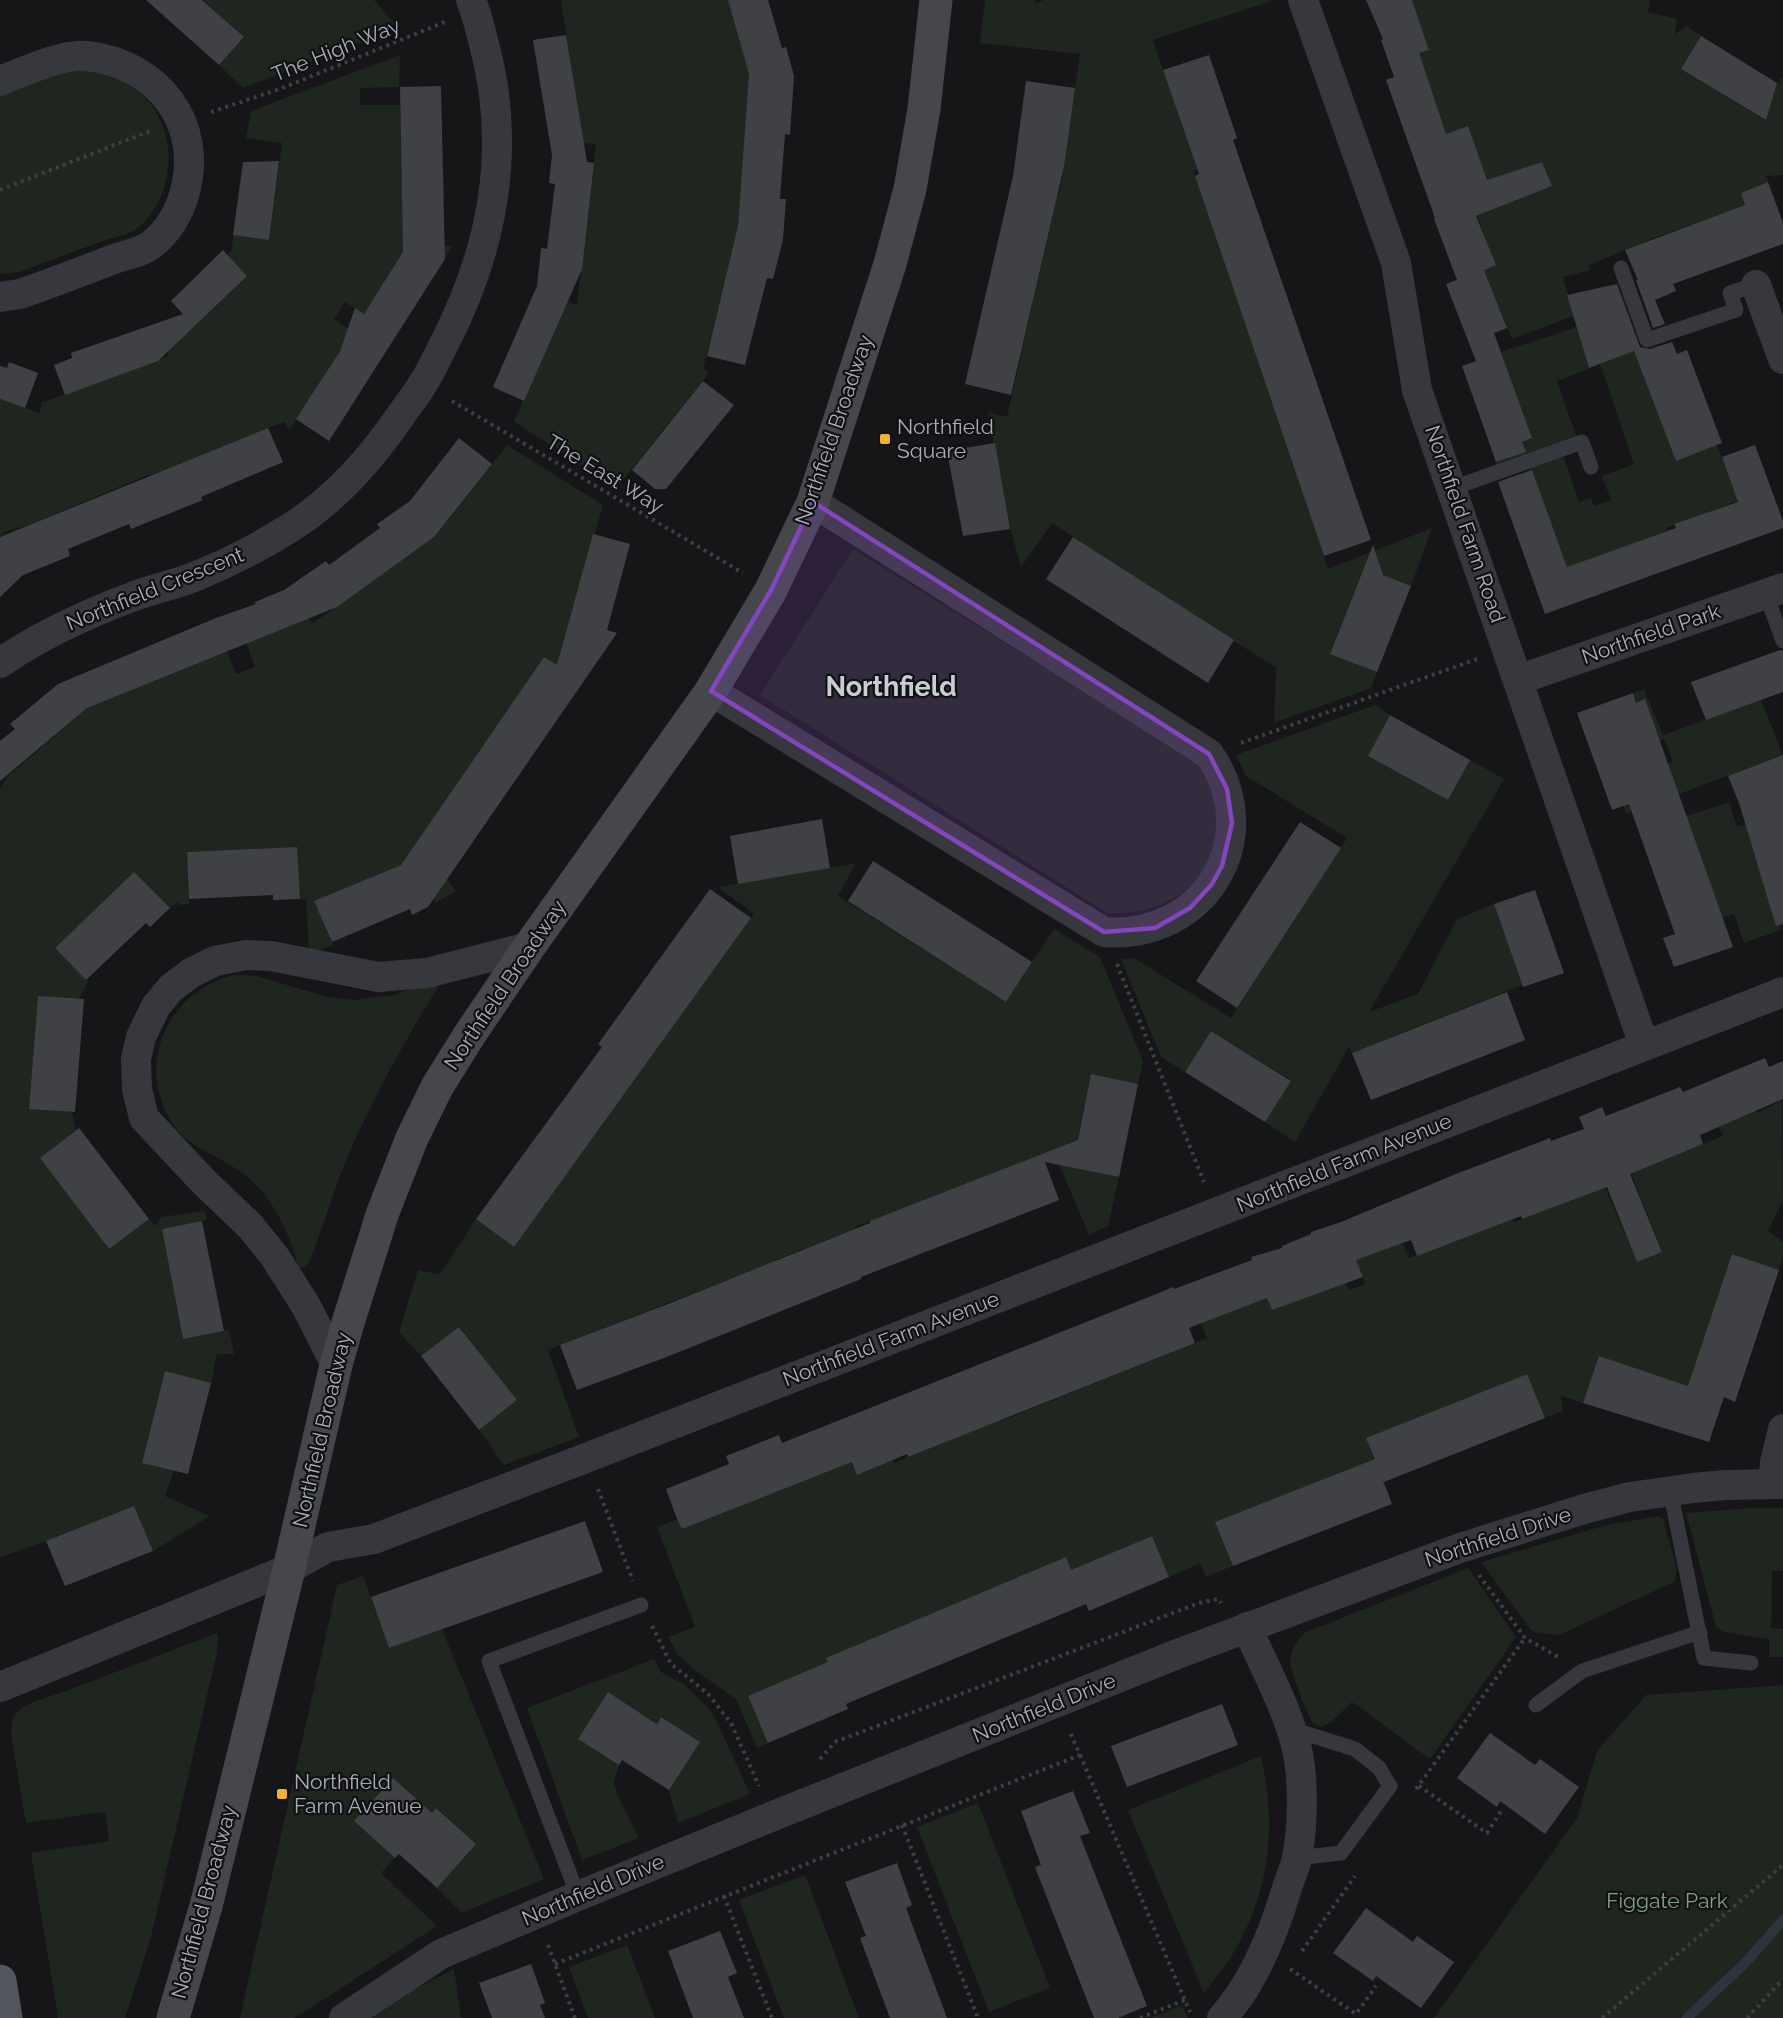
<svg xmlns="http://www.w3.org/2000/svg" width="1783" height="2018" font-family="Raleway,sans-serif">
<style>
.green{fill:#1e261f}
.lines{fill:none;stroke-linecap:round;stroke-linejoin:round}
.stream{stroke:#2c353c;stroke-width:10}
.building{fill:#404145}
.path{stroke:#3d3f44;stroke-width:4;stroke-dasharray:3 4.5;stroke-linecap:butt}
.lane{stroke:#37383d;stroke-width:15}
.street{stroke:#37383d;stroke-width:30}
.secondary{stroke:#45474d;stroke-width:33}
.primary{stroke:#53555c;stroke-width:33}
.marked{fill:#8446be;fill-opacity:0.2;stroke:#8446be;stroke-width:4.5;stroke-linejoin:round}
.poi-dot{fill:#f2b134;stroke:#111113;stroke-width:2}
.labels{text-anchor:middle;stroke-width:4.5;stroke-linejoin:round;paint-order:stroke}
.street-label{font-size:21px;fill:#a8adb8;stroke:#111113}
.poi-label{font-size:21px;fill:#a8adb8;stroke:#111113;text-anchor:start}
.park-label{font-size:21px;fill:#7fa381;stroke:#111113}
.district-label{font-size:27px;font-weight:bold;fill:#c9ccd4;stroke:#111113}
</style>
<rect width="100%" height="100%" fill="#161618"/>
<g class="green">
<path d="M203 0H374L399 28 243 88 219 65 244 37Z"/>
<path d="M561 0H728L752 82 737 234 703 369 709 373 617 487 514 422 567 302 577 305 594 163 596 144 583 143Z"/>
<path d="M985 0H1035L1036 3 1044 0H1274L1153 40 1197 170 1193 171 1195 176 1328 569 1432 528 1411 586 1364 567 1330 653 1377 672 1371 688 1274 723 1276 668 1052 523 1021 567 1010 528 988 412 1007 417 1057 195H1059L1080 54 980 43Z"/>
<path d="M1412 0H1650L1648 12 1677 19 1675 34 1687 26 1701 36 1681 69 1765 120 1777 83 1780 84V80L1783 77V175L1766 176 1768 182 1741 193 1746 205 1654 238 1589 265 1590 270 1563 277 1573 316 1512 339 1484 270V235L1477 216 1551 185 1542 162 1466 188 1468 127 1446 134 1418 53 1429 49Z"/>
<path d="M400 55 399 87 360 88V105H400L403 242 452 246 439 269 406 249 364 314 345 302 334 319 352 331 290 430 284 422 268 428 152 477 150 474 29 525 6 531 0 536V399L40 413 41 403 169 356 167 352 247 276 227 255 234 247 232 245 233 235 269 240 282 143 246 138 251 111Z"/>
<path d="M87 70C106 75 125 80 140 93 173 122 176 170 156 206 151 215 143 224 135 230 125 236 111 238 100 242 73 252 46 262 19 272L0 274V95L64 71Z"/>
<path d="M1577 327 1589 369 1557 381 1577 438 1497 466 1493 453 1532 438 1501 352Z"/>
<path d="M1633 349 1676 460 1717 445 1738 501 1666 528 1667 531 1654 536 1567 567 1530 467 1563 455 1579 502 1591 498 1594 506 1611 500 1602 476 1634 464 1600 364Z"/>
<path d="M507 445 603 505 559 658 589 672 583 683 544 657 418 840 456 866 447 879 456 891 436 903 417 858 315 901 333 946 309 953 306 899H300L297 847 187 852 189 904 179 905 178 902 170 908 134 872 55 948 88 982 79 999 38 996 29 1108 72 1112 76 1130 40 1158 109 1249 149 1219 155 1226 161 1217 205 1211 207 1220 162 1229 183 1339 229 1330 234 1354H217L211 1383 165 1372 142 1462 174 1470 165 1496 210 1516 153 1551 134 1506 46 1541 0 1557V789L11 771 13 772 101 696 227 651 236 674 255 667 246 643 291 587 312 624 423 545 448 520Z"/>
<path d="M853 549 1201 764C1204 771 1210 778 1212 785 1234 861 1184 917 1107 913L760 695Z"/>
<path d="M1644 689 1663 735 1761 700 1783 755 1626 814 1624 806 1675 787 1667 764 1673 761 1664 739 1639 748 1647 732 1633 693Z"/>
<path d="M1375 705 1390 715 1368 756 1448 800 1470 760 1504 779 1369 1012 1418 994 1457 919 1494 904 1522 985 1352 1053 1349 1047 1295 1142 1265 1122 1291 1080 1211 1031 1185 1072 1161 1057 1121 959 1134 958 1231 1018 1347 838 1246 776 1236 755Z"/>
<path d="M1729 802 1737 826 1745 824 1781 930 1744 943 1734 914 1722 918 1686 816Z"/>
<path d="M856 863 838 896 1006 1002 1054 929 1100 957 1143 1061 1138 1084 1091 1075 1072 1167 1119 1177 1108 1226 1089 1235 1053 1150 855 1227V1229L775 1260 778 1267 740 1281 737 1276 548 1350 579 1437 504 1465 479 1430 516 1400 460 1327 421 1356 399 1332 418 1270 440 1274 476 1219 514 1247 556 1189 553 1186 582 1153 754 914 718 887Z"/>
<path d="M233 975 257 976 327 997 353 1000 394 995 418 986 440 984C405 1040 373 1098 347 1158 333 1191 324 1225 311 1258L306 1267 299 1268C287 1226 269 1188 230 1165 209 1152 185 1144 172 1123 135 1063 167 993 233 975Z"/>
<path d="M1782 1100 1783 1203 1781 1204 1768 1231 1783 1242V1256L1779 1270 1732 1254 1688 1386 1599 1357 1583 1403 1561 1396 1563 1411 1545 1418 1527 1374 1367 1438 1375 1459 1216 1522 1233 1566 1206 1577 1200 1563 1169 1577 1152 1536 1071 1570 1066 1557 827 1658 828 1662 768 1743 757 1748 736 1699 696 1671 678 1655 668 1637 695 1627 657 1527 678 1519 682 1529 852 1462 858 1475 868 1470 860 1449 884 1439 894 1463 1000 1419 1001 1421 1207 1338 1201 1324 1207 1321 1267 1298 1272 1310 1301 1299 1340 1266 1349 1290 1365 1284 1356 1260 1402 1241 1409 1258 1512 1219 1514 1222 1605 1187 1637 1262 1662 1251 1631 1173 1723 1136 1718 1126 1756 1111 1758 1113Z"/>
<path d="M1751 1508H1783V1571H1772L1771 1628 1783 1629V1657H1769V1639L1725 1632 1716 1627 1686 1513Z"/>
<path d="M1658 1516 1663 1518 1677 1570 1674 1582 1559 1635 1538 1633 1531 1630 1481 1562 1603 1526Z"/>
<path d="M1468 1568 1516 1637 1430 1759 1352 1702 1330 1723 1321 1727C1318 1726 1315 1725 1313 1723 1308 1718 1291 1671 1290 1663 1290 1651 1296 1642 1304 1633Z"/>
<path d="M363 1576 389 1648 442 1629 544 1879 462 1913 437 1888 476 1844 437 1808 432 1813 392 1778 354 1821 395 1858 381 1873 437 1926 295 2018H240L337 1585Z"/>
<path d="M217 1633 218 1637 217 1652 151 1937 125 2018H58L31 1853 109 1841 105 1812 26 1823 11 1733 13 1717 22 1708 33 1702 69 1690Z"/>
<path d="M654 1659 661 1672 685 1685 709 1709 717 1722 750 1794 678 1823 669 1790 699 1741 661 1718 657 1723 608 1692 578 1739 619 1765 614 1782 617 1794 639 1838 582 1860 527 1708Z"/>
<path d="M1783 1685V2018H1434L1577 1818 1597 1751 1646 1695Z"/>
<path d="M1261 1756C1277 1824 1270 1891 1234 1952 1226 1966 1214 1979 1204 1993L1128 1810Z"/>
<path d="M978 1803 1050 1988 989 2012 917 1827Z"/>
<path d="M805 1875 859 2018H784L739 1900Z"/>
<path d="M627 1945 655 2018H588L569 1967Z"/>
<path d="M454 1969 461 2018H365L384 2005Z"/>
<path d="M1182 2005 1188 2018H1151Z"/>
</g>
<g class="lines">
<path class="stream" d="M1687 2018 1745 1963 1783 1920"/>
</g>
<g class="building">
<path d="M146 0H202L244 37 219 65Z"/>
<path d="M728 0H768L782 48 786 47 794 76 790 135 785 134 780 199H786L783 240 773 279 767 278 745 365 707 356 738 226 749 74Z"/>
<path d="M1366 0H1412L1429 50 1419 53 1446 134 1468 126 1487 180 1542 162 1552 186 1476 216 1496 265 1484 270 1507 328 1494 333 1532 438 1522 442 1526 452 1496 462 1462 366 1476 361 1446 284 1457 280 1434 219 1435 218 1386 80 1394 77 1381 40 1383 39Z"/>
<path d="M566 35 587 162 594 163 582 269 524 401 493 387 537 286 541 248 547 249 551 216 555 184 549 183 552 155 533 40Z"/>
<path d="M1701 36 1777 83 1766 120 1681 69Z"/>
<path d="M1209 55 1237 138 1233 140 1371 540 1324 556 1195 176 1199 174 1163 70Z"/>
<path d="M1026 81 1075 88 1064 166 1011 395 965 384 1013 176Z"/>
<path d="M441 86 445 259 329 441 296 419 340 351 355 308 364 314 403 252 400 87Z"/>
<path d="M279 161 269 240 233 235 243 162Z"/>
<path d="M1768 182 1783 223V244L1673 284 1676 291 1655 300 1665 324 1653 328 1636 280H1638L1625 250 1745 205 1741 193Z"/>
<path d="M223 250 247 276 158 361 65 395 54 365 72 358 71 353 183 314 171 301Z"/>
<path d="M1617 284 1640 347 1650 349 1672 342 1677 354 1687 350 1722 443 1676 461 1634 351 1589 368 1567 295Z"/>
<path d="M9 362 38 373 25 408 0 399V366L7 368Z"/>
<path d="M703 381 734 405 666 489H655L632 470Z"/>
<path d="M268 428 283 462 201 497 203 500 131 529 129 524 68 549 70 556 23 575 0 597V537Z"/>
<path d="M459 438 492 464 434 537 337 607 87 708 0 781V741L15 729 10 724 58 684 216 618 256 604 255 602 284 590 326 561 329 565 380 528 377 524 410 501Z"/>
<path d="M995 443 1010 529 963 536 947 451Z"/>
<path d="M1755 445 1783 521V528L1545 614 1498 482 1532 470 1567 567 1676 528 1674 524 1738 502 1722 457Z"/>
<path d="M593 534 630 544 607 630 617 633 428 907 412 915 410 909 332 942 314 901 401 865 544 657 557 665Z"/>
<path d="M1073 537 1234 640 1208 683 1046 579Z"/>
<path d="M1373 545 1383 575 1411 586 1377 672 1330 654Z"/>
<path d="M1780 650 1783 651V692L1706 720 1691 682Z"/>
<path d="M1633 693 1636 703 1645 699 1733 947 1674 967 1663 938 1675 934 1629 804 1612 810 1577 713Z"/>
<path d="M1390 715 1470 760 1448 800 1368 756Z"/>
<path d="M1783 755V924L1776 926 1739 803 1728 776Z"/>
<path d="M822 819 830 868 738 884 730 836Z"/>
<path d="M1300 822 1341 848 1237 1008 1196 981Z"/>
<path d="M297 847 300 899 273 900V895L189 899 187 852Z"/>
<path d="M873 861 1032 962 1006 1002 848 901Z"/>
<path d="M134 872 170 908 150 927 146 923 86 980 55 948Z"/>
<path d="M710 889 751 918 514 1247 476 1219 602 1047 598 1044Z"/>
<path d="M1535 890 1564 973 1523 987 1494 904Z"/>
<path d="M1507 992 1525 1040 1371 1100 1352 1053Z"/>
<path d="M38 996 84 999 75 1112 29 1109Z"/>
<path d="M1211 1031 1291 1081 1265 1122 1185 1072Z"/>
<path d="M1765 1058 1769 1067 1783 1061V1099L1700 1135 1703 1144 1630 1174 1662 1252 1637 1262 1607 1187 1522 1219 1521 1216 1417 1256 1411 1240 1356 1260 1363 1277 1272 1310 1267 1298 1189 1328 1195 1343 908 1457 907 1454 857 1475 852 1462 682 1529 677 1519 666 1489 729 1464 726 1456 779 1435 782 1443 1154 1295 1173 1287 1174 1289 1252 1260 1251 1257 1282 1248V1246L1311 1234V1232L1341 1222 1456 1174 1550 1138 1551 1141 1584 1129 1579 1117 1602 1107 1606 1116 1680 1087 1683 1092Z"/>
<path d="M1091 1074 1138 1084 1119 1177 1045 1162 1059 1200 861 1277V1279L664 1358 577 1390 560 1345 668 1304 870 1223V1221L1078 1140Z"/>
<path d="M79 1128 149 1219 109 1249 40 1158Z"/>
<path d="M202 1221 224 1331 183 1339 162 1229Z"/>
<path d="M1732 1254 1779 1270 1735 1402 1724 1397 1709 1442 1583 1403 1599 1356 1688 1386Z"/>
<path d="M459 1327 517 1400 479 1430 421 1356Z"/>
<path d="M165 1371 211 1383 188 1474 142 1463Z"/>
<path d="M1527 1374 1545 1418 1384 1482 1381 1475 1392 1504 1233 1566 1215 1522 1375 1459 1366 1438Z"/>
<path d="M134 1506 153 1551 65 1586 46 1541Z"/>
<path d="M585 1521 603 1572 389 1648 371 1597Z"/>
<path d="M1152 1536 1169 1577 1089 1611 1086 1604 846 1704 848 1709 768 1743 748 1696 828 1662 826 1658 1066 1557 1071 1570Z"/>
<path d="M608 1692 657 1724 661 1717 700 1742 669 1790 622 1760 619 1765 578 1739Z"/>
<path d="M1222 1704 1238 1745 1127 1787 1111 1746Z"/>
<path d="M1490 1733 1535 1765 1540 1759 1579 1787 1545 1834 1500 1801 1497 1807 1457 1778Z"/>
<path d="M393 1778 432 1813 436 1808 476 1844 437 1888 399 1854 395 1858 354 1821Z"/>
<path d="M1073 1791 1090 1833 1080 1836 1147 2006 1118 2018H1094L1035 1867 1041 1865 1021 1811Z"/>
<path d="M897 1863 912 1905 906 1908 947 2018H890L860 1938 866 1936 845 1882Z"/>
<path d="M1366 1908 1413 1942 1417 1936 1454 1962 1421 2008 1376 1976 1373 1981 1333 1953Z"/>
<path d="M720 1931 737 1973 728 1977 744 2018H693L668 1951Z"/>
<path d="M531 1964 545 2003 540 2005 545 2018H492L479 1983Z"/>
</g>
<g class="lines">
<g class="path">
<path d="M211 112 280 89 445 22"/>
<path d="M0 190 150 131"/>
<path d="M452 401 743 573"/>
<path d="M1241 743 1477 659"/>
<path d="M1117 964 1204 1182"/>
<path d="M598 1489 633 1581"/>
<path d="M1479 1575 1525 1638 1558 1657"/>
<path d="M652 1626 671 1664 708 1694 731 1723 759 1786"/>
<path d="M1080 1755 1190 2012"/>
<path d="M820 1759 835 1742 1199 1603 1218 1599 1221 1603"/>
<path d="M1419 1786 1487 1833 1503 1808"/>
<path d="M1416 1789 1525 1638"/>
<path d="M902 1825 978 2018"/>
<path d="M724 1896 772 2018"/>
<path d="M548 1945 575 2018"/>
<path d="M1302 1951 1355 1876"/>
<path d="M555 1964 1080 1755 1070 1732"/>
<path d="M1290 1969 1356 2014 1376 1986"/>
<path d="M1140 2018 1185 2000"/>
<path d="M1602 2018 1783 1865"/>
<path d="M1747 2018 1783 1979"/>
</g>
<g class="lane">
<path d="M1621 268 1647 340 1736 310 1730 293 1756 285"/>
<path d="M1453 488 1582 442 1591 467"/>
<path d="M1766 594 1783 641"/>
<path d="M1670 1490 1704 1658 1751 1663"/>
<path d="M1536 1705 1582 1671 1700 1632"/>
<path d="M1291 1729 1355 1749 1379 1768 1390 1786 1341 1853 1297 1858"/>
<path d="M578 1896 489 1661 641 1605"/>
</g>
<g class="street">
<path d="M1303 0 1396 263 1417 390 1644 1045"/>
<path d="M0 81C23 72 63 53 87 56 158 64 205 124 184 195 179 213 167 233 152 244 142 252 126 255 114 259 83 271 52 283 20 294L0 297"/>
<path d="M1756 285 1783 359"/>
<path d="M0 663C41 635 86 614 132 597 152 589 174 585 194 577 226 564 258 548 288 529 334 501 371 459 401 415 408 405 416 395 422 385 431 372 437 357 444 344 493 249 512 148 484 44 480 29 477 14 471 0"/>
<path d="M1518 680 1783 588"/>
<path d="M711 691 1104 932C1204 940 1267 838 1209 754L813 502"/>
<path d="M336 1365 306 1306 275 1257 251 1227 203 1181 144 1118 137 1089 136 1059 141 1037 156 1006 171 988 191 973 215 961 246 955 271 956 378 977 427 973 529 947"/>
<path d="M1773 1484 1775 1462 1783 1429"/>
<path d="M0 1687 289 1569 328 1547 374 1539 586 1458 1783 992"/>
<path d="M344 2018 441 1954 578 1896 773 1816 1180 1653 1460 1548 1584 1509 1630 1497 1693 1488 1725 1485 1783 1484"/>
<path d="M1222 2018C1253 1984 1274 1932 1287 1888 1290 1878 1295 1868 1297 1858 1303 1827 1304 1780 1297 1749 1287 1707 1264 1667 1247 1627"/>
</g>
<path class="secondary" d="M173 2018 206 1906 289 1569 336 1365 347 1326 383 1212 412 1138 437 1087 470 1034 529 947 711 691 771 590 813 502 890 264 910 189 924 109 936 0"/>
<path class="primary" d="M0 1981 6 2018"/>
</g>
<path class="marked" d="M813 502 1209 754 1227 789 1232 823 1222 866 1212 884 1190 908 1155 928 1104 932 711 691 771 590Z"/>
<g class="poi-dot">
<rect x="879" y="433" width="12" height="12" rx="3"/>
<rect x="276" y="1788" width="12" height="12" rx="3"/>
</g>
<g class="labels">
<g class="street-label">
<text transform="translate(336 50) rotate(-22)" y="7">The High Way</text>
<text transform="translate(834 430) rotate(-71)" y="7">Northfield Broadway</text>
<text transform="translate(605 474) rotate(31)" y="7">The East Way</text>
<text transform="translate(1465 524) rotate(71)" y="7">Northfield Farm Road</text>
<text transform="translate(155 589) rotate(-22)" y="7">Northfield Crescent</text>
<text transform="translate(1651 634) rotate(-19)" y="7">Northfield Park</text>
<text transform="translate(505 985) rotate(-56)" y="7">Northfield Broadway</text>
<text transform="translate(1344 1163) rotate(-22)" y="7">Northfield Farm Avenue</text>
<text transform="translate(891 1339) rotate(-21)" y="7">Northfield Farm Avenue</text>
<text transform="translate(322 1430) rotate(-77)" y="7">Northfield Broadway</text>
<text transform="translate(1498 1537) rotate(-18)" y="7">Northfield Drive</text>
<text transform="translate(1044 1708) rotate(-22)" y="7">Northfield Drive</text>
<text transform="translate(593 1890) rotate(-23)" y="7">Northfield Drive</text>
<text transform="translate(204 1902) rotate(-75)" y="7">Northfield Broadway</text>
</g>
<g class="poi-label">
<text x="897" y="434">Northfield<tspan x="897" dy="24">Square</tspan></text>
<text x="294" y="1789">Northfield<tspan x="294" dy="24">Farm Avenue</tspan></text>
</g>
<g class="park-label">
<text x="1667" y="1908">Figgate Park</text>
</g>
<g class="district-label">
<text x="891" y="696">Northfield</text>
</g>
</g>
</svg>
